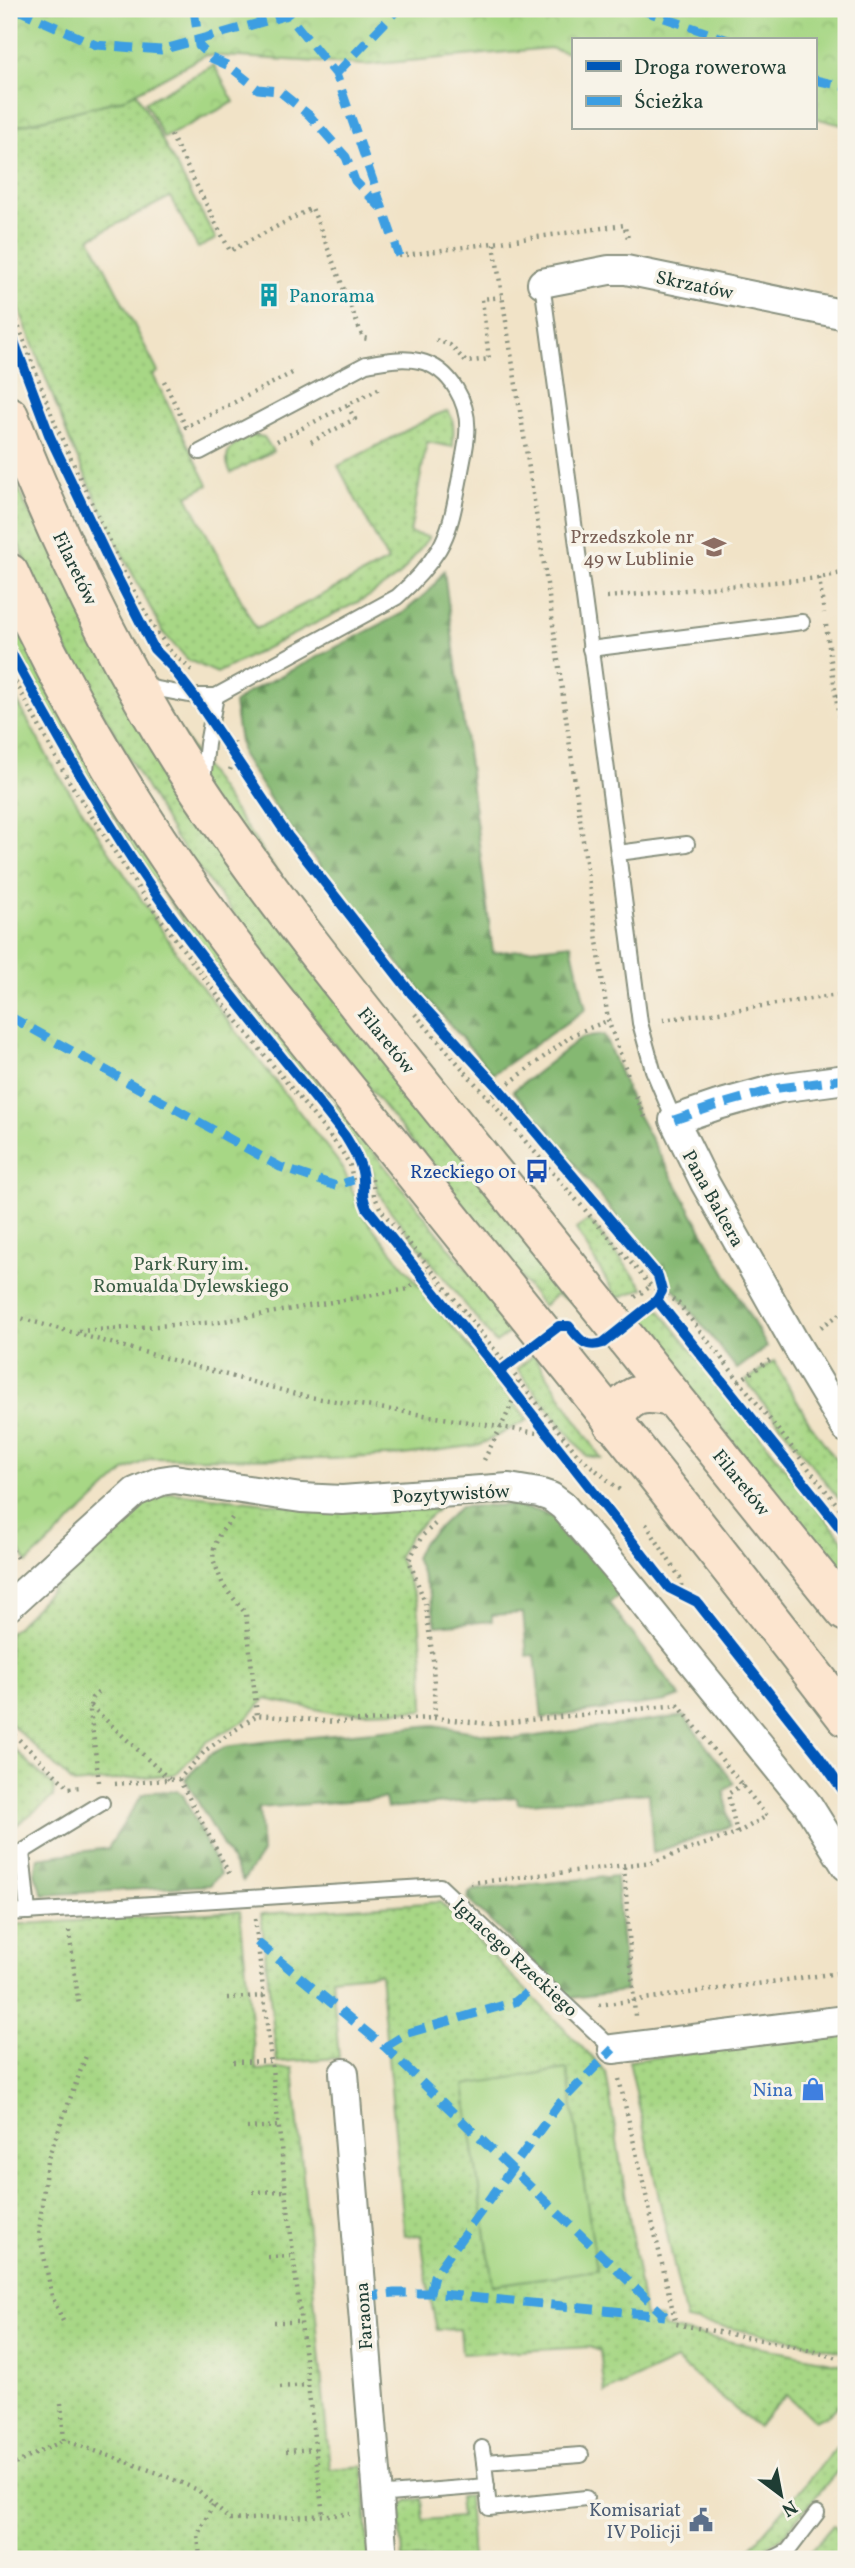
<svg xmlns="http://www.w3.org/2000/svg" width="855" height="2568" font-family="Vollkorn,serif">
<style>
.grass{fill:url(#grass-dots);stroke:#638a5c;stroke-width:2}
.forest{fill:url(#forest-firs);stroke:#527a53;stroke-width:2}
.park{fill:url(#park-crowns);stroke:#638a5c;stroke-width:2}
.garden{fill:#a7d785;stroke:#638a5c;stroke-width:2}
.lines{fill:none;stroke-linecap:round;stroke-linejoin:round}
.service-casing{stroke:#88907e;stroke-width:18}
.minor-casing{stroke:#88907e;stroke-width:32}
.secondary-casing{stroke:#88907e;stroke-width:42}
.path{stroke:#88907e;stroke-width:4.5;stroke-dasharray:2 5;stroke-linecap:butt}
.service{stroke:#fff;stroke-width:14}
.minor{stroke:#fff;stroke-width:28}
.secondary{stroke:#fce5cf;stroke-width:38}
.quiet{stroke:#3c9ee2;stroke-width:9;stroke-dasharray:18 9;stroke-linecap:butt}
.cycleway-casing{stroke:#f7f3e8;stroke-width:15}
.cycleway{stroke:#0057b8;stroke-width:10}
.labels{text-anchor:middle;stroke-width:7;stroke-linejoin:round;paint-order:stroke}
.street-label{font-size:19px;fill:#1f3d34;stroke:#f7f3e8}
.culture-label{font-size:19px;fill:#0d838f;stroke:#f7f3e8;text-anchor:start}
.education-label{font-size:19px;fill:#785e54;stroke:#f7f3e8;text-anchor:end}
.transit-label{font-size:19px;fill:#164399;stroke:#f7f3e8;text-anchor:end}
.park-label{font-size:19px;fill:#3a5c44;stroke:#f7f3e8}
.shop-label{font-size:19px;fill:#366cbe;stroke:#f7f3e8;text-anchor:end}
.service-label{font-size:19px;fill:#4e5e75;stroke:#f7f3e8;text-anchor:end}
</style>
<defs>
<pattern id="grass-dots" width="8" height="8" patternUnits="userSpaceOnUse" patternTransform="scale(1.75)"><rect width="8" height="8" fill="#a7d785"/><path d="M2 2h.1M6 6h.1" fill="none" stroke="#8fb973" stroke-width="1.8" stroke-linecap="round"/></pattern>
<pattern id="forest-firs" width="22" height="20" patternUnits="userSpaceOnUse" patternTransform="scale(1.75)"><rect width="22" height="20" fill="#85b872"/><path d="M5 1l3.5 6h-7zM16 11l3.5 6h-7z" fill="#6c975e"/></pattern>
<pattern id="park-crowns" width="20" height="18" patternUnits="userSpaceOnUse" patternTransform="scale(1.75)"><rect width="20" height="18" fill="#a7d785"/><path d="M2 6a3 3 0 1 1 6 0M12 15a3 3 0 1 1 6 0" fill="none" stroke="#8fb973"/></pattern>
</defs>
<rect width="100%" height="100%" fill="#f7f3e8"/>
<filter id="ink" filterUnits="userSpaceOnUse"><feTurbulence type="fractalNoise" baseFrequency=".0143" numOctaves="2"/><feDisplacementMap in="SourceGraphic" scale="14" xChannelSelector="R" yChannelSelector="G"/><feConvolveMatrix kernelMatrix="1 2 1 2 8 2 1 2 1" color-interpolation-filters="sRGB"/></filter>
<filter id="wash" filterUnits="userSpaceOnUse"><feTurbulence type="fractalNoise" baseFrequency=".00686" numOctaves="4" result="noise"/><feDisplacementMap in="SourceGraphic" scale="28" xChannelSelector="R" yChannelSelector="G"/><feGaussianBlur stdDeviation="1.57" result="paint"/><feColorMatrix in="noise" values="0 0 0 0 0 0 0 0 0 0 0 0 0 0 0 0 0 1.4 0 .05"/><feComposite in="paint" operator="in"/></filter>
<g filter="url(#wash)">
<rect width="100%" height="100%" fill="#f1e3c7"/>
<g class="grass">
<path d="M136 92 216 239 198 248 170 197 90 238 158 372 153 375 208 485 187 496 256 629 388 561 338 466 436 415 447 411C456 418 453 436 453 447L427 442 410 533 429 537 400 575 368 597 217 673 188 660 164 634 115 540 71 444 9 282V128L124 99Z"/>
<path d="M251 435 264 437 273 451 231 473C220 454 233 442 251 435Z"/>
<path d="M9 464 28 511 573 1302 556 1295 543 1306 331 1040 176 839 65 647 9 523Z"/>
<path d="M9 616 271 1023 514 1329 496 1343 385 1204 379 1193 371 1168 366 1169 358 1147 202 948 143 864 65 739 31 678 9 634Z"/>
<path d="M589 1220 644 1288 617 1298 576 1229Z"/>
<path d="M657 1307 846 1544V1584L638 1323Z"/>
<path d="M534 1355 601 1458 586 1456 517 1369Z"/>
<path d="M774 1361 809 1422 846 1474V1508L746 1381Z"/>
<path d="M173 1493 343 1511 438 1509 411 1534 398 1556 418 1604 423 1662 424 1710 336 1713 265 1699 244 1721 205 1743 176 1774 74 1784 9 1722V1632L16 1628 90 1548 131 1509 158 1496Z"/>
<path d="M9 1744 54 1787 53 1797 9 1831Z"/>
<path d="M440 1902 606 2072 645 2317 661 2318 664 2328 846 2365V2397L831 2413 815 2421 786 2395 757 2427 676 2360 605 2393 600 2351 590 2347 462 2354 460 2329 437 2330 427 2282 421 2235 405 2236 380 1973 332 1978 339 2058 277 2062 261 1914Z"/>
<path d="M240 1911 256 2070 293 2068 330 2469 363 2466 369 2559H9V1925Z"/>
<path d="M846 2032V2353L794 2340 686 2320 629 2061Z"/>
<path d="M846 2436V2461L780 2539 751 2556 747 2552Z"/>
<path d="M468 2496 472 2559H403C403 2547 397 2511 405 2503 409 2499 416 2499 421 2498L423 2520 461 2517 459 2497Z"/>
<path d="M833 2525 846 2537V2553L834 2559H804Z"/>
</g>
<g class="forest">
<path d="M444 571 493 953 571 944 586 1009 493 1074 414 983 284 821 242 755 234 704 247 693 403 613 431 589Z"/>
<path d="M604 1035 637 1114 767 1347 737 1369 542 1123 513 1091 581 1038Z"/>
<path d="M510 1505 538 1511 562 1521 627 1589 609 1603 680 1696 666 1701 542 1718 535 1655 527 1656 523 1613 492 1615V1621L436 1626 430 1594 415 1558 422 1543 460 1507Z"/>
<path d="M684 1716 734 1783 724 1791 730 1826 653 1853 649 1793 518 1804 517 1797 387 1808 385 1798 259 1808 262 1853 243 1881 185 1779 209 1755 225 1747 262 1742 434 1725 514 1739Z"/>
<path d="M178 1791 183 1795 216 1864 220 1874 210 1885 43 1895 35 1874 38 1858 108 1848 142 1795 149 1792Z"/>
<path d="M616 1876 626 1991 571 1998 468 1900 469 1893 474 1890Z"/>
</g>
<g class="park">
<path d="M9 9H846V126L815 118V40H573V54L550 48 366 65 205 55 124 99 9 128Z"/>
<path d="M214 65 234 102 164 138 145 102Z"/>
<path d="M9 686 52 765 187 968 336 1159 343 1169 364 1217 528 1420 479 1445 404 1455 329 1459 151 1458 126 1470 27 1563 9 1532Z"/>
</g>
<path class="garden" d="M567 2069 597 2270 493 2285 464 2085Z"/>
</g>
<g filter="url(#ink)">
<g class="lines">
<g class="service-casing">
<g id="service">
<path d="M542 283 618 853"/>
<path d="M590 649 802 622"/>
<path d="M142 686 194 696H216L397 597C414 582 427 568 439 549 452 527 455 502 460 477 462 463 466 449 467 435 470 404 451 368 419 361 402 357 383 361 366 364L200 452"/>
<path d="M203 781 207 744 216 696"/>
<path d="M674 1120 653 1070 640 1023 618 853 687 844"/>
<path d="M28 1912 22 1852 102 1803"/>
<path d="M9 1913 440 1886 613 2049"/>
<path d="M482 2448 484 2462"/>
<path d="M581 2455 484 2462 489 2508 586 2498"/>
<path d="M376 2495 487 2486"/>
<path d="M772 2559 788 2551 817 2513"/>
</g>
</g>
<g class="minor-casing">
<g id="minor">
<path d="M542 283 609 270H626L846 315"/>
<path d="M846 1079 779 1088 718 1105 674 1120 705 1183 795 1343 846 1428"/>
<path d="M9 1606 135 1492 161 1481 174 1479 301 1498 342 1500 509 1488 539 1493 551 1497 563 1506 620 1573 808 1805 846 1866"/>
<path d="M613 2049 846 2020"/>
<path d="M344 2073 383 2559"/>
</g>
</g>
<g class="secondary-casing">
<g id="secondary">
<path d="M9 416C60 545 125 680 203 796 288 922 386 1039 481 1158 602 1310 724 1461 846 1612"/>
<path d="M9 573C55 674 111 773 174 865 247 970 331 1069 411 1169 557 1351 704 1532 846 1717"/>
<path d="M613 1423C627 1392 643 1390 673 1398"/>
</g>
</g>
<g class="path">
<path d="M171 135 230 251 312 208 363 338 368 339"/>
<path d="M494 244 550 603 608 1020 629 1078"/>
<path d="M399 256 624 225 629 241"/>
<path d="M9 301 55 424 119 563 150 622 171 652 194 672"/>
<path d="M436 340 450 345 466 362 489 359 482 299 502 297"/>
<path d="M164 381 186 427 296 371"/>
<path d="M277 441 382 387"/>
<path d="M311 442 355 419 347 405"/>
<path d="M819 578 824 613"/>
<path d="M607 597 819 578 846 572"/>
<path d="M826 625 846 769"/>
<path d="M9 670 67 778 142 894 226 1007 341 1150 350 1165 353 1180 372 1179 374 1195 381 1210 430 1268 578 1455 622 1492"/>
<path d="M836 696 846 695"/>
<path d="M230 770 235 758 234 738"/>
<path d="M415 1014 651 1286 678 1303 846 1516"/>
<path d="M663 1020 846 994"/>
<path d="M636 1096 645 1117"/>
<path d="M487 1100 574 1034 610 1020"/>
<path d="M635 1297 651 1286"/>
<path d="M9 1315 303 1396 563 1437"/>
<path d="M821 1327 846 1310"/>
<path d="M79 1331 219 1322 309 1306 408 1289 430 1268"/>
<path d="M739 1381 771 1359"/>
<path d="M484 1460C497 1433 513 1409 518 1380"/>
<path d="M232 1518 219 1535 214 1548 213 1559 223 1585 246 1614 257 1715"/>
<path d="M435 1524 422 1536 409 1560 425 1603 433 1659 435 1718"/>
<path d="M646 1524 680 1578 684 1603"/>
<path d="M9 1544 18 1560"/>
<path d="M91 1706 170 1780"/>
<path d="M9 1730 69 1788 81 1787"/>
<path d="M179 1779 231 1877"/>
<path d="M99 1782 90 1711 92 1698 101 1690"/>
<path d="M115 1784 179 1779 206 1750 257 1715 335 1722 435 1718 490 1724 678 1705 767 1816 737 1833 653 1862 471 1883"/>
<path d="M737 1833 728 1794 743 1784"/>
<path d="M624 1867 635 2016"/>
<path d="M255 1919 323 2516"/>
<path d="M69 1931 79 2006"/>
<path d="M227 1998 264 1996"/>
<path d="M599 2005 846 1972"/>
<path d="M233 2062 271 2061"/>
<path d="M619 2079 676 2324 788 2345 846 2360"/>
<path d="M247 2128 279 2126"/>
<path d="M253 2192 286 2191"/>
<path d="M268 2257 293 2256"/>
<path d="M63 2321 52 2296 39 2231 47 2161 86 2056"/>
<path d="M274 2322H301"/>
<path d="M280 2387 308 2385"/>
<path d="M61 2403 64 2440 158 2473 198 2490 230 2520 350 2514"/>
<path d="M286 2451 315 2449"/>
<path d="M9 2467 64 2440"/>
<path d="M200 2559 198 2534 213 2505"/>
</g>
<use href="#service" class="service"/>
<use href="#minor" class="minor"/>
<use href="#secondary" class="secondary"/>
<g class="quiet">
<path d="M16 9 96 45 161 50 288 15 336 74 399 256"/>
<path d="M194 9 199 46 211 58 229 66 258 89 279 91 309 115 346 157 355 181 381 208"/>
<path d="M639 9 728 40"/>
<path d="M336 74 398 9"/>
<path d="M815 80 846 87"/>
<path d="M9 1016 280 1167 336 1186 353 1180"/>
<path d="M674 1120 718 1105 779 1088 846 1079"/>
<path d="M257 1942 385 2047 665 2316"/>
<path d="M385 2047 408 2033 515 2002 541 1981"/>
<path d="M430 2293 434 2276 558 2105 613 2049"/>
<path d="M362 2297 394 2293H430L665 2316"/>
</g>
<g class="cycleway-casing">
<g id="cycleway">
<path d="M9 328 50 437 110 563 154 649 171 666 194 696 288 836 411 993 500 1090 658 1276 662 1291 657 1300"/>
<path d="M9 649C50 723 91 797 138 868 201 962 276 1048 345 1136 353 1149 363 1165 363 1180 364 1194 361 1194 367 1208L499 1372 559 1326H569C579 1339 585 1349 603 1343L657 1300 846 1535"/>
<path d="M499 1372 669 1588 697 1602 818 1755 846 1795"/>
</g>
</g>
<use href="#cycleway" class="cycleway"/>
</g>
</g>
<defs>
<g id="building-bare" transform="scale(1.89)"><path d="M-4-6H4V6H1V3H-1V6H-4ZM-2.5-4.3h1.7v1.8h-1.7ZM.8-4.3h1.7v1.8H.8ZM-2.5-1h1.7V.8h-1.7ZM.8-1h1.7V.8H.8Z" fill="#0f9aa8" stroke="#f7f3e8" stroke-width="2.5" paint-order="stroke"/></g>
<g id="school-bare" transform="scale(1.89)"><path d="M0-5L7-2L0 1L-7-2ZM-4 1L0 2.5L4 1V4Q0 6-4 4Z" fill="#8d6e63" stroke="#f7f3e8" stroke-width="2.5" paint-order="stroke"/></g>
<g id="bus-bare" transform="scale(1.89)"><path d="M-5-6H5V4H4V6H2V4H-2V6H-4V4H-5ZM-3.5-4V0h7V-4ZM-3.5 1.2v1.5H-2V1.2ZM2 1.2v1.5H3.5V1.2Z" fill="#1a4fb4" stroke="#f7f3e8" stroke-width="2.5" paint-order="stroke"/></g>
<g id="shop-bare" transform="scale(1.89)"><path d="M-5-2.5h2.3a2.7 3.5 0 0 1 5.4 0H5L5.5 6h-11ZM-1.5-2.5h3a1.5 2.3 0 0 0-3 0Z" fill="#3f7fe0" stroke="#f7f3e8" stroke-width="2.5" paint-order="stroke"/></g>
<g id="civic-bare" transform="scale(1.89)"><path d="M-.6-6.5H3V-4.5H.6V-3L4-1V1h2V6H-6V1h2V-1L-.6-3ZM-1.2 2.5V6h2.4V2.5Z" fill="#5c6f8a" stroke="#f7f3e8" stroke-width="2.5" paint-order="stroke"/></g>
</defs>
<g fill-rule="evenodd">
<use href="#building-bare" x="269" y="295"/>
<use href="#school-bare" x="714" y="547"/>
<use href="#bus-bare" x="537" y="1171"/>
<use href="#shop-bare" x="813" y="2089"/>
<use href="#civic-bare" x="701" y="2520"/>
</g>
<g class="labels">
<g class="street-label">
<text transform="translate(695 284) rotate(12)" y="7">Skrzatów</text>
<text transform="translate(76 568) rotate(64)" y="7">Filaretów</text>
<text transform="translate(387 1040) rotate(51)" y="7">Filaretów</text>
<text transform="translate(714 1198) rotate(61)" y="7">Pana Balcera</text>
<text transform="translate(742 1482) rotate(51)" y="7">Filaretów</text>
<text transform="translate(451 1493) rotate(-3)" y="7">Pozytywistów</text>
<text transform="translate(516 1957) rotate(43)" y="7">Ignacego Rzeckiego</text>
<text transform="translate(363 2316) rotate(-94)" y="7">Faraona</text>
</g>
<g class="culture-label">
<text x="289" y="302">Panorama</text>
</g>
<g class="education-label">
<text x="694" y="543">Przedszkole nr<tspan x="694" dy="22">49 w Lublinie</tspan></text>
</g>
<g class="transit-label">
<text x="517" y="1178">Rzeckiego 01</text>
</g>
<g class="park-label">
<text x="191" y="1270">Park Rury im.<tspan x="191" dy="22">Romualda Dylewskiego</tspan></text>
</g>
<g class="shop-label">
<text x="793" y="2096">Nina</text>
</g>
<g class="service-label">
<text x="681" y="2516">Komisariat<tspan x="681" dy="22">IV Policji</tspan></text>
</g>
</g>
<rect width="855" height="2568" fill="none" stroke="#f7f3e8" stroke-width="35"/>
<rect x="572" y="38" width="245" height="91" fill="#f7f3e8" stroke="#a1aaa0" stroke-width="2"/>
<rect x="586" y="61" width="35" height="10" fill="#0057b8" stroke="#a1aaa0" stroke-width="2"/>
<text x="634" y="74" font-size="21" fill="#1f3d34">Droga rowerowa</text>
<rect x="586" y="96" width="35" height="10" fill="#3c9ee2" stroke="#a1aaa0" stroke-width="2"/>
<text x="634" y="108" font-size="21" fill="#1f3d34">Ścieżka</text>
<g transform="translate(781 2495) rotate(148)" stroke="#f7f3e8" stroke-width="5" paint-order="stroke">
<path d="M0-5L12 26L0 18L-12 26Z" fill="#1f3d34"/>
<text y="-10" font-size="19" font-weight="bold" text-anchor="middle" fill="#1f3d34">N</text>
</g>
</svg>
